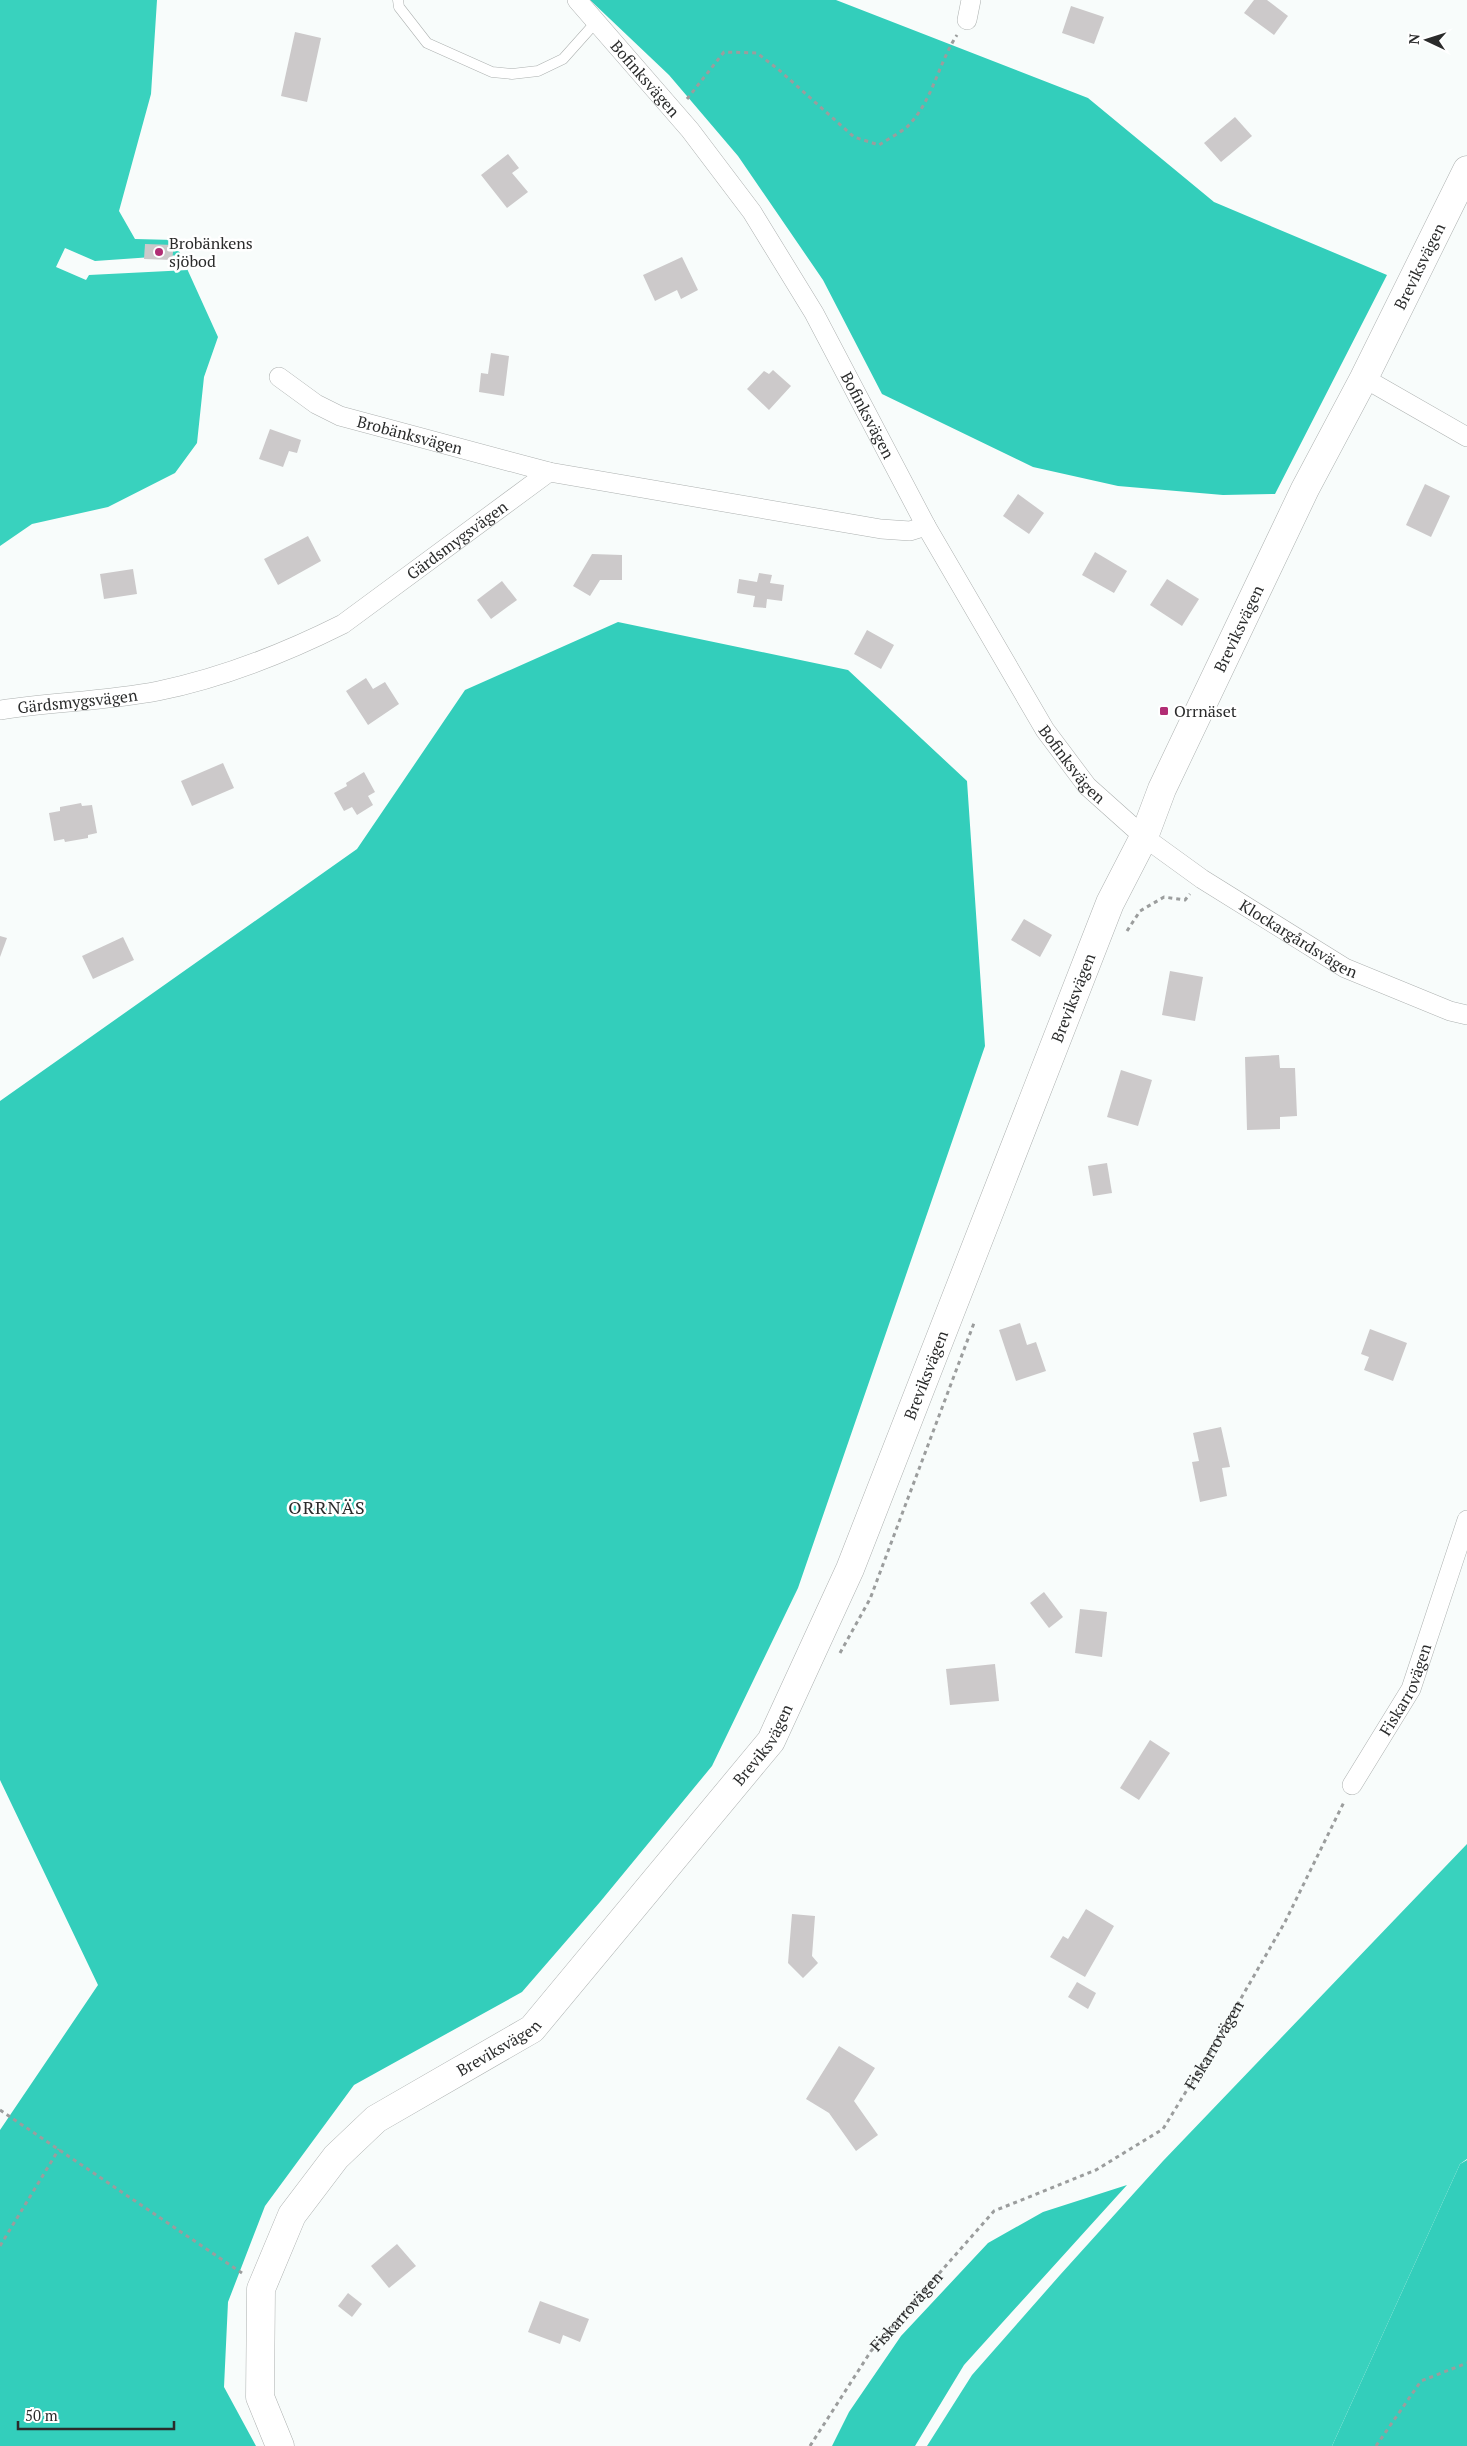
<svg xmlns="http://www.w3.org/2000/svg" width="1467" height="2446" font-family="'PT Serif',serif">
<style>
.forest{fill:#33cebb}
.water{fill:#39d2be}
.pier{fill:#f8fcfb}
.building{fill:#ccc9ca}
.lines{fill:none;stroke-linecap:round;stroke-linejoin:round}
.service-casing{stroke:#adb1b0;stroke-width:11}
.minor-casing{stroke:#adb1b0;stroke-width:20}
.secondary-casing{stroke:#adb1b0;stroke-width:29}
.path{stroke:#9b9d9d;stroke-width:3;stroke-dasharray:4 4;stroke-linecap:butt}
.service{stroke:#fff;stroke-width:10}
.minor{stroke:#fff;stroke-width:19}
.secondary{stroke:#fff;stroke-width:28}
.poi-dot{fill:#b12d74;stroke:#fff;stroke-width:2}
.labels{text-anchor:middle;stroke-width:5;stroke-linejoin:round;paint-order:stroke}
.street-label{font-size:16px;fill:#2a2b2b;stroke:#fff}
.poi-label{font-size:16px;fill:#2a2b2b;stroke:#fff;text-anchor:start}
.neighbourhood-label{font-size:18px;letter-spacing:1px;fill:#2a2b2b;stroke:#fff}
</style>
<rect width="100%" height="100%" fill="#f8fcfb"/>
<g class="forest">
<path d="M590 0H836L1088 98 1214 202 1387 275 1275 494 1223 495 1118 486 1033 467 882 394 823 280 738 156 669 75Z"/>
<path d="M618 622 848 670 967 781 985 1046 798 1588 712 1766 600 1902 522 1992 354 2085 265 2206 228 2302 224 2387 256 2446H0V2130L98 1985 0 1780V1101L357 849 465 690Z"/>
<path d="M1467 2160V2446H1332L1460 2164Z"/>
<path d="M1127 2185 964 2365 915 2446H832L849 2412 901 2336 988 2243 1043 2212Z"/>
</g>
<g class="water">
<path d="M0 0H157L151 94 119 211 135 239 174 240 218 337 204 377 197 443 175 473 108 507 32 524 0 546Z"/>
<path d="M1467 1844V2159L1460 2164 1332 2446H927L972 2375 1060 2275 1163 2161Z"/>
</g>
<path class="pier" d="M65 248 95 261 181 255 188 270 89 275 86 280 56 267Z"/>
<g class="building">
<path d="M1254 0H1267L1288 16 1274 35 1244 13Z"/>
<path d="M1071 6 1104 17 1094 44 1062 33Z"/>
<path d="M295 32 321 38 307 102 281 96Z"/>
<path d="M1235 117 1252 136 1221 162 1204 143Z"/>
<path d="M508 154 519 168 512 173 528 192 507 208 481 175Z"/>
<path d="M145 244 174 245 172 260 144 259Z"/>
<path d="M682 257 698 290 681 299 677 290 655 301 643 275Z"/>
<path d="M491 353 509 356 504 396 479 392 481 373 488 374Z"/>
<path d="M773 370 791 386 769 410 747 389 764 371 769 374Z"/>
<path d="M270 429 301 440 297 453 289 451 283 467 259 459Z"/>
<path d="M1425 484 1450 496 1431 537 1406 525Z"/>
<path d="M1018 494 1044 513 1029 534 1003 516Z"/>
<path d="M308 536 321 561 278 585 264 559Z"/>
<path d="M1095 552 1127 571 1114 593 1082 575Z"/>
<path d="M592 554 622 555V580H600L590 596 573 586Z"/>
<path d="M133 569 137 594 104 599 100 574Z"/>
<path d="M759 573 772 575 770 583 784 585 782 601 767 599 766 608 753 607 755 596 737 593 739 579 757 582Z"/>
<path d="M1167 579 1199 599 1182 626 1150 605Z"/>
<path d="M502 581 517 600 491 619 477 600Z"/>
<path d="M867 630 894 645 881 669 854 654Z"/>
<path d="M366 678 373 689 385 682 399 704 368 725 346 691Z"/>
<path d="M223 763 234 788 192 806 181 781Z"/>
<path d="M364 772 375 792 368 796 373 805 357 815 352 807 344 811 334 793 347 786 346 783Z"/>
<path d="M81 803 82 806 92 805 97 833 88 835V838L65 842 64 839 54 841 49 813 60 811V807Z"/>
<path d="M1024 919 1052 935 1040 957 1011 940Z"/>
<path d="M0 936 7 938 0 957Z"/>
<path d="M123 937 134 960 93 979 82 956Z"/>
<path d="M1170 971 1203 977 1195 1021 1162 1015Z"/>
<path d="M1279 1055 1280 1068H1295L1297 1116 1280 1117V1129L1247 1130 1245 1057Z"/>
<path d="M1121 1070 1152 1080 1138 1126 1107 1117Z"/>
<path d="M1107 1163 1112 1193 1093 1196 1088 1166Z"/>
<path d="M1020 1323 1027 1345 1036 1342 1046 1371 1016 1381 999 1330Z"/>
<path d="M1370 1329 1407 1343 1393 1381 1364 1370 1369 1357 1361 1354Z"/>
<path d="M1221 1427 1230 1467 1222 1468 1227 1496 1200 1502 1192 1462 1199 1461 1193 1433Z"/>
<path d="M1044 1592 1063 1617 1049 1628 1030 1603Z"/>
<path d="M1080 1609 1107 1612 1102 1657 1075 1653Z"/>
<path d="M995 1664 999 1701 950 1705 946 1669Z"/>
<path d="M1150 1740 1170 1753 1139 1800 1120 1788Z"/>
<path d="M1086 1909 1114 1926 1085 1977 1050 1957 1063 1936 1068 1939Z"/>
<path d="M792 1914 815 1916 812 1956 818 1963 803 1978 788 1963Z"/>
<path d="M1077 1982 1096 1993 1088 2009 1068 1997Z"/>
<path d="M839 2046 875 2068 854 2101 878 2135 856 2151 829 2113 806 2099Z"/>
<path d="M397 2244 416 2266 389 2288 371 2266Z"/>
<path d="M348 2293 362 2304 352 2317 338 2306Z"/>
<path d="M540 2301 589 2319 580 2342 563 2335 560 2344 528 2332Z"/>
</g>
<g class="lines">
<g class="service-casing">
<path id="service" d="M398 0 399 7 427 43 492 72 512 74 538 71 563 59 596 22"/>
</g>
<g class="minor-casing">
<g id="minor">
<path id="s2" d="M577 0 690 130 752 212 814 313 926 526 1045 730 1087 786 1144 837 1202 879 1345 968 1450 1011 1467 1015"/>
<path d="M967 20 971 0"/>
<path id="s3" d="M279 377 316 404 340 416 549 472"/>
<path d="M1364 378 1467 437"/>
<path id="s4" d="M0 710C52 702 106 701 158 691 222 678 285 653 343 624L549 472 881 529 910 531 926 526"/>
<path id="s5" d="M1352 1785 1411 1689 1467 1520"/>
</g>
</g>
<g class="secondary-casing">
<g id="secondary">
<path id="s6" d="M280 2446 260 2397 261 2289 292 2215 336 2157 376 2119 532 2029 771 1741 850 1569 1110 903 1144 837 1162 789 1305 489 1364 378 1467 170"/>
</g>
</g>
<g class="path">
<path d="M687 99 724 52 757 53 779 70 854 137 879 145C888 139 900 133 908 126 933 100 938 64 957 35"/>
<path d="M1127 931 1140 911 1164 897 1185 900 1190 894"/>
<path d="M840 1653 870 1599 974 1323"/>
<path d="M0 2110 242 2273"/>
<path d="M0 2246 59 2149"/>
<path id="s1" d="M810 2446 871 2351 994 2211 1096 2170 1163 2129 1206 2059 1285 1922 1344 1802"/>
<path d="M1376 2446 1421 2381 1467 2363"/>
</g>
<use href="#service" class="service"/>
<use href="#minor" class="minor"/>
<use href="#secondary" class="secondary"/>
</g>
<g class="poi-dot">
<circle cx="159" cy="252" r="5"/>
<rect x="1159" y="706" width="10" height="10" rx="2.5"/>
</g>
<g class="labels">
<g class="street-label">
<text dy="6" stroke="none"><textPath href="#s2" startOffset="104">Bofinksvägen</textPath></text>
<text dy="6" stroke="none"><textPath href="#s6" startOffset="2536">Breviksvägen</textPath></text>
<text dy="6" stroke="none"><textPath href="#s2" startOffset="509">Bofinksvägen</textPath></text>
<text dy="6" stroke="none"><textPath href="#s3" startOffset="145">Brobänksvägen</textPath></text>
<text dy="6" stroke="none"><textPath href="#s4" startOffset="498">Gärdsmygsvägen</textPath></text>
<text dy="6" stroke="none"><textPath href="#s6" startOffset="2131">Breviksvägen</textPath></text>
<text dy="6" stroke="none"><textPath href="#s4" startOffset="78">Gärdsmygsvägen</textPath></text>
<text dy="6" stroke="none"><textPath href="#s2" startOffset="914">Bofinksvägen</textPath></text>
<text dy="6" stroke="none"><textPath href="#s2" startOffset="1202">Klockargårdsvägen</textPath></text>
<text dy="6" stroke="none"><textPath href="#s6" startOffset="1726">Breviksvägen</textPath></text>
<text dy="6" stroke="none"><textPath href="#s6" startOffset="1321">Breviksvägen</textPath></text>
<text dy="6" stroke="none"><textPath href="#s5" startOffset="110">Fiskarrovägen</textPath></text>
<text dy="6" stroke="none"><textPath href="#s6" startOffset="916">Breviksvägen</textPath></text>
<text dy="6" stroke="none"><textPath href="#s1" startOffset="586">Fiskarrovägen</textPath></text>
<text dy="6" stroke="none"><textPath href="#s6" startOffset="511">Breviksvägen</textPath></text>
<text dy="6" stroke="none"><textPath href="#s1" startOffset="166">Fiskarrovägen</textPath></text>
</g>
<g class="poi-label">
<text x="169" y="249">Brobänkens<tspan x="169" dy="18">sjöbod</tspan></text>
<text x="1174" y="717">Orrnäset</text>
</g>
<g class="neighbourhood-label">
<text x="327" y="1514">ORRNÄS</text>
</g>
</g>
<g transform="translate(1427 40) rotate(274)" stroke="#ffffff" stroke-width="4" paint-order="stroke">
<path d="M0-4L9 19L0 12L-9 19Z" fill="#2a2b2b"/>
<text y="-8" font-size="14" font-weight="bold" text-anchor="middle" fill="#2a2b2b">N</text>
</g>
<path d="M18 2421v8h156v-8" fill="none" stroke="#2a2b2b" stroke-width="2.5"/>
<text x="25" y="2421" font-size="15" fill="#2a2b2b" stroke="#ffffff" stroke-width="4" paint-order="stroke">50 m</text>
</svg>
